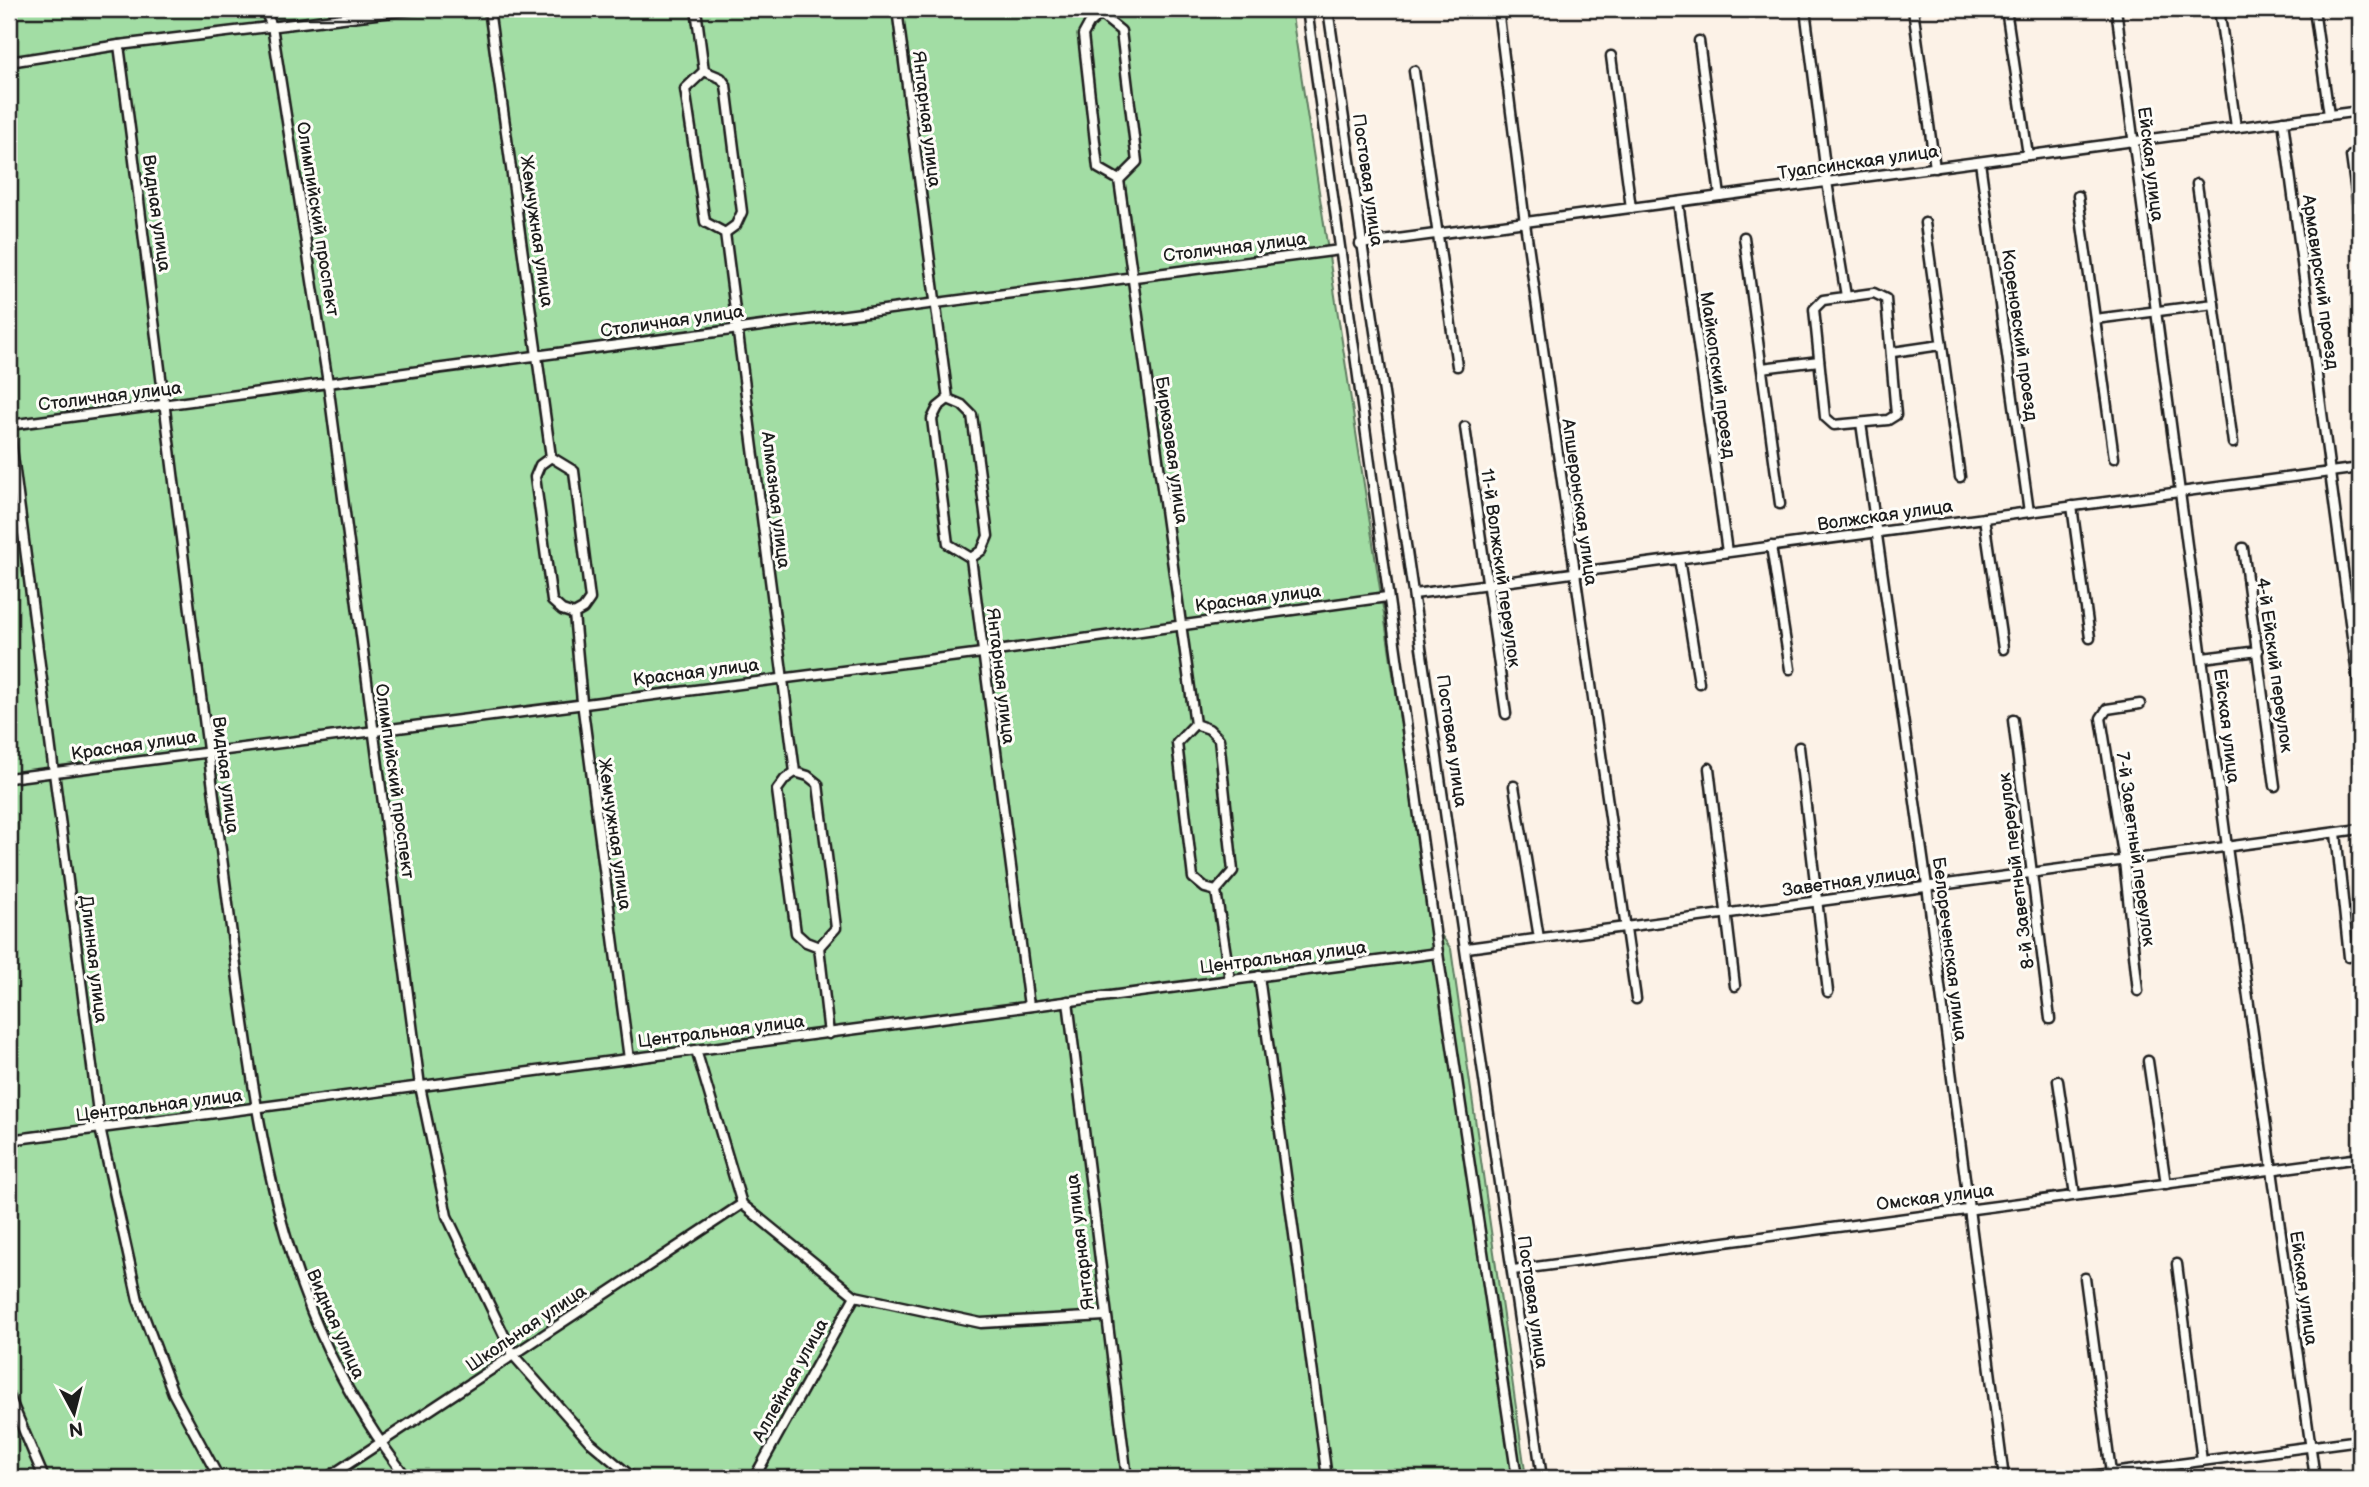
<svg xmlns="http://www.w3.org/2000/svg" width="2369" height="1487" font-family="'Balsamiq Sans',sans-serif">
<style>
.green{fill:#a2dda4;stroke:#5f7c60;stroke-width:2}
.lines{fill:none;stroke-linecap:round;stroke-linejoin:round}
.street-casing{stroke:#1c1c1c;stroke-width:13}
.street{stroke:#fdfcf7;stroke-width:8}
.labels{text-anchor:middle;stroke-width:6;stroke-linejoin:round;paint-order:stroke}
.street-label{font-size:18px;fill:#1c1c1c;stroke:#fdfcf7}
</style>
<rect width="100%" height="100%" fill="#fcf2e7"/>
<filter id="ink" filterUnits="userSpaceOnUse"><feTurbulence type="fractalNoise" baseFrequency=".0143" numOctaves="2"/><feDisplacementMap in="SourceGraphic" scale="14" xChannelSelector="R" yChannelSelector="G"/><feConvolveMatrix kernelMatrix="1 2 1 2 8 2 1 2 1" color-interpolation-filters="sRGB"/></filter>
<g filter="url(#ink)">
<path class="green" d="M9 9H1291L1431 921 1451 949 1526 1478H9Z"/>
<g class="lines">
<g class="street-casing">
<g id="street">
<path d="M264 9 272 26 328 383 420 1086 447 1216 514 1356 590 1442 633 1478"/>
<path d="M489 9 551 457 540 465 535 477 552 601 562 610 574 614 582 702 629 1059"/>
<path d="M696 9 704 71 685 89 705 222 725 233 795 772 785 779 777 790 796 933 806 942 819 947 829 1034"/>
<path d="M897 9 948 399 962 405 972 415 988 536 982 550 971 558 1029 1006"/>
<path d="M1100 9V14L1089 24 1083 35 1098 168 1119 180 1195 724 1209 729 1219 739 1233 871 1216 891 1230 980"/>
<path d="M1307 9 1438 953 1517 1478"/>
<path d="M1328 9 1542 1478"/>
<path d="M1498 9 1525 223 1636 999"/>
<path d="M1805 9 1827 182 1846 296"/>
<path d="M1913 9 1935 168"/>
<path d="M2006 9 2028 155"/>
<path d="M2116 9 2227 847 2315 1478"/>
<path d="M2219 9 2236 127"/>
<path d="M2314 9 2329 115"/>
<path d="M1881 10 1888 9"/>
<path d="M1100 14 1121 31 1137 162 1119 180"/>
<path d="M1699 41 1720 196"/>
<path d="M119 45C145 241 170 437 193 634 206 742 220 850 235 958 261 1151 283 1319 407 1478"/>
<path d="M1611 56 1631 208"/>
<path d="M9 62 119 45 417 9"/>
<path d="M704 71 721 78 726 85 742 212 736 225 725 233"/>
<path d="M1414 71 1457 366"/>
<path d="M2283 121 2360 697"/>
<path d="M2351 156 2360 223"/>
<path d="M1980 162 2029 512"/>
<path d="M2078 196 2095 319"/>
<path d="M1678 202 1727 552"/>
<path d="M1925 223 1960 477"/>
<path d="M1744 237 1780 504"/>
<path d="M1360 244 2360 111"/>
<path d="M1874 293 1886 299 1896 415 1888 420 1834 425 1825 417 1814 309 1823 300Z"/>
<path d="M2214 304 2233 443"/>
<path d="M1893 352 1941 345"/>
<path d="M1762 368 1819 361"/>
<path d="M948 399 938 407 932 419 948 544 971 558"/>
<path d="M1861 423 1927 886 2004 1478"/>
<path d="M9 425 1340 250"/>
<path d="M9 425 100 1128 138 1300 173 1393 219 1478"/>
<path d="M1465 427 1506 714"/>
<path d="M551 457 574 471 590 599 583 609 574 614"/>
<path d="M2114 458 2095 319 2214 304 2197 184"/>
<path d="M2072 506 2090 638"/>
<path d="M1984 518 2003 649"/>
<path d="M1771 546 1790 669"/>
<path d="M2243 548 2275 786"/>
<path d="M1679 559 1699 683"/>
<path d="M1414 594 2360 468"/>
<path d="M2203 658 2258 651"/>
<path d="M2013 720 2050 1019"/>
<path d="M1195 724 1177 743 1193 878 1205 888 1216 891"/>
<path d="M1799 747 1828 992"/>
<path d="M1709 768 1735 986"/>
<path d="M795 772 808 776 818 784 836 928 819 947"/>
<path d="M9 778 982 653 1387 597"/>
<path d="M1514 786 1539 938"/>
<path d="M2336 833 2349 957"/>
<path d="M1467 948 2360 829"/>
<path d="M1259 976 1327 1478"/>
<path d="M2138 991 2124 861 2101 718 2107 709 2140 704"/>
<path d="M1068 1001 1127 1478"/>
<path d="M696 1050 742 1204 855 1296 981 1323 1105 1316"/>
<path d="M2148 1061 2166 1184"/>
<path d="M2058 1081 2075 1195"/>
<path d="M9 1140 1438 953"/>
<path d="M2177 1264 2202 1461"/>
<path d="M1513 1270 2360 1158"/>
<path d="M2085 1278 2111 1473"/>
<path d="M9 1396 44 1478"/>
<path d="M327 1478 742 1204"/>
<path d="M754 1478 855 1296"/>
<path d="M2074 1478 2360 1440"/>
</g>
</g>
<use href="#street" class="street"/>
</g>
</g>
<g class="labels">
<g class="street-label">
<text transform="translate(927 119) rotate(83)" y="6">Янтарная улица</text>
<text transform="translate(1858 162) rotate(-8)" y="6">Туапсинская улица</text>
<text transform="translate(2151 164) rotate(83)" y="6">Ейская улица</text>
<text transform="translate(1368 180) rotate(82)" y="6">Постовая улица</text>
<text transform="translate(157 213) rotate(82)" y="6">Видная улица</text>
<text transform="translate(318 219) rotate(81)" y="6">Олимпийский проспект</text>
<text transform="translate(537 231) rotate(82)" y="6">Жемчужная улица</text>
<text transform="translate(1235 247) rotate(-7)" y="6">Столичная улица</text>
<text transform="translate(2321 282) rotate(82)" y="6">Армавирский проезд</text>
<text transform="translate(672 321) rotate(-8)" y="6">Столичная улица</text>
<text transform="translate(2020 335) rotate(82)" y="6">Кореновский проезд</text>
<text transform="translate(1718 375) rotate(82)" y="6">Майкопский проезд</text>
<text transform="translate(110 396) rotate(-7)" y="6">Столичная улица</text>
<text transform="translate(1172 450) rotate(82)" y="6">Бирюзовая улица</text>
<text transform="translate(776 500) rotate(83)" y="6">Алмазная улица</text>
<text transform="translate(1580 502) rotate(82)" y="6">Апшеронская улица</text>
<text transform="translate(1885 515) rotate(-8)" y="6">Волжская улица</text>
<text transform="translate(1501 568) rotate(82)" y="6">11-й Волжский переулок</text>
<text transform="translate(1258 598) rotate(-7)" y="6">Красная улица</text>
<text transform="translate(2275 665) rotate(82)" y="6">4-й Ейский переулок</text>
<text transform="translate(696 672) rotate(-7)" y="6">Красная улица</text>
<text transform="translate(1001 676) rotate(83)" y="6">Янтарная улица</text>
<text transform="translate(2227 726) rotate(83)" y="6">Ейская улица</text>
<text transform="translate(1452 741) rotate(82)" y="6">Постовая улица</text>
<text transform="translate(134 745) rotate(-8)" y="6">Красная улица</text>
<text transform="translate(226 775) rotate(83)" y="6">Видная улица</text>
<text transform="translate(395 781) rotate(82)" y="6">Олимпийский проспект</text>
<text transform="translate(615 834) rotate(82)" y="6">Жемчужная улица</text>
<text transform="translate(2136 849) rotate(82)" y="6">7-й Заветный переулок</text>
<text transform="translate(2016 871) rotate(-97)" y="6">8-й Заветный переулок</text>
<text transform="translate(1849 881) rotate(-8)" y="6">Заветная улица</text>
<text transform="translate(1950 949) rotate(83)" y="6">Белореченская улица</text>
<text transform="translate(1283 957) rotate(-7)" y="6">Центральная улица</text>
<text transform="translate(94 959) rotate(83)" y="6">Длинная улица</text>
<text transform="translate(721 1031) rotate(-7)" y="6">Центральная улица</text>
<text transform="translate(159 1105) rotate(-7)" y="6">Центральная улица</text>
<text transform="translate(1935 1197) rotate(-7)" y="6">Омская улица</text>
<text transform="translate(1080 1242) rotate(-97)" y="6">Янтарная улица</text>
<text transform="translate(2304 1288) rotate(82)" y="6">Ейская улица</text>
<text transform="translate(1533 1302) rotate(82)" y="6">Постовая улица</text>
<text transform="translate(336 1324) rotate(66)" y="6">Видная улица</text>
<text transform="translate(526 1328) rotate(-34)" y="6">Школьная улица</text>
<text transform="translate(790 1380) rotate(-61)" y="6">Аллейная улица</text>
</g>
</g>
<rect width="2369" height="1487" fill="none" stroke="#fdfcf7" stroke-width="35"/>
<rect x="18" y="18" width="2334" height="1452" fill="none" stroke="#1c1c1c" stroke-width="2.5" filter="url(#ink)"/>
<g transform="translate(74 1413) rotate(173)" stroke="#fdfcf7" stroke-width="5" paint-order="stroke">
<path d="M0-5L12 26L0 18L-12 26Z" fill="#1c1c1c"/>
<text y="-10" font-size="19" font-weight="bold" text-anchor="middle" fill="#1c1c1c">N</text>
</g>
</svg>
